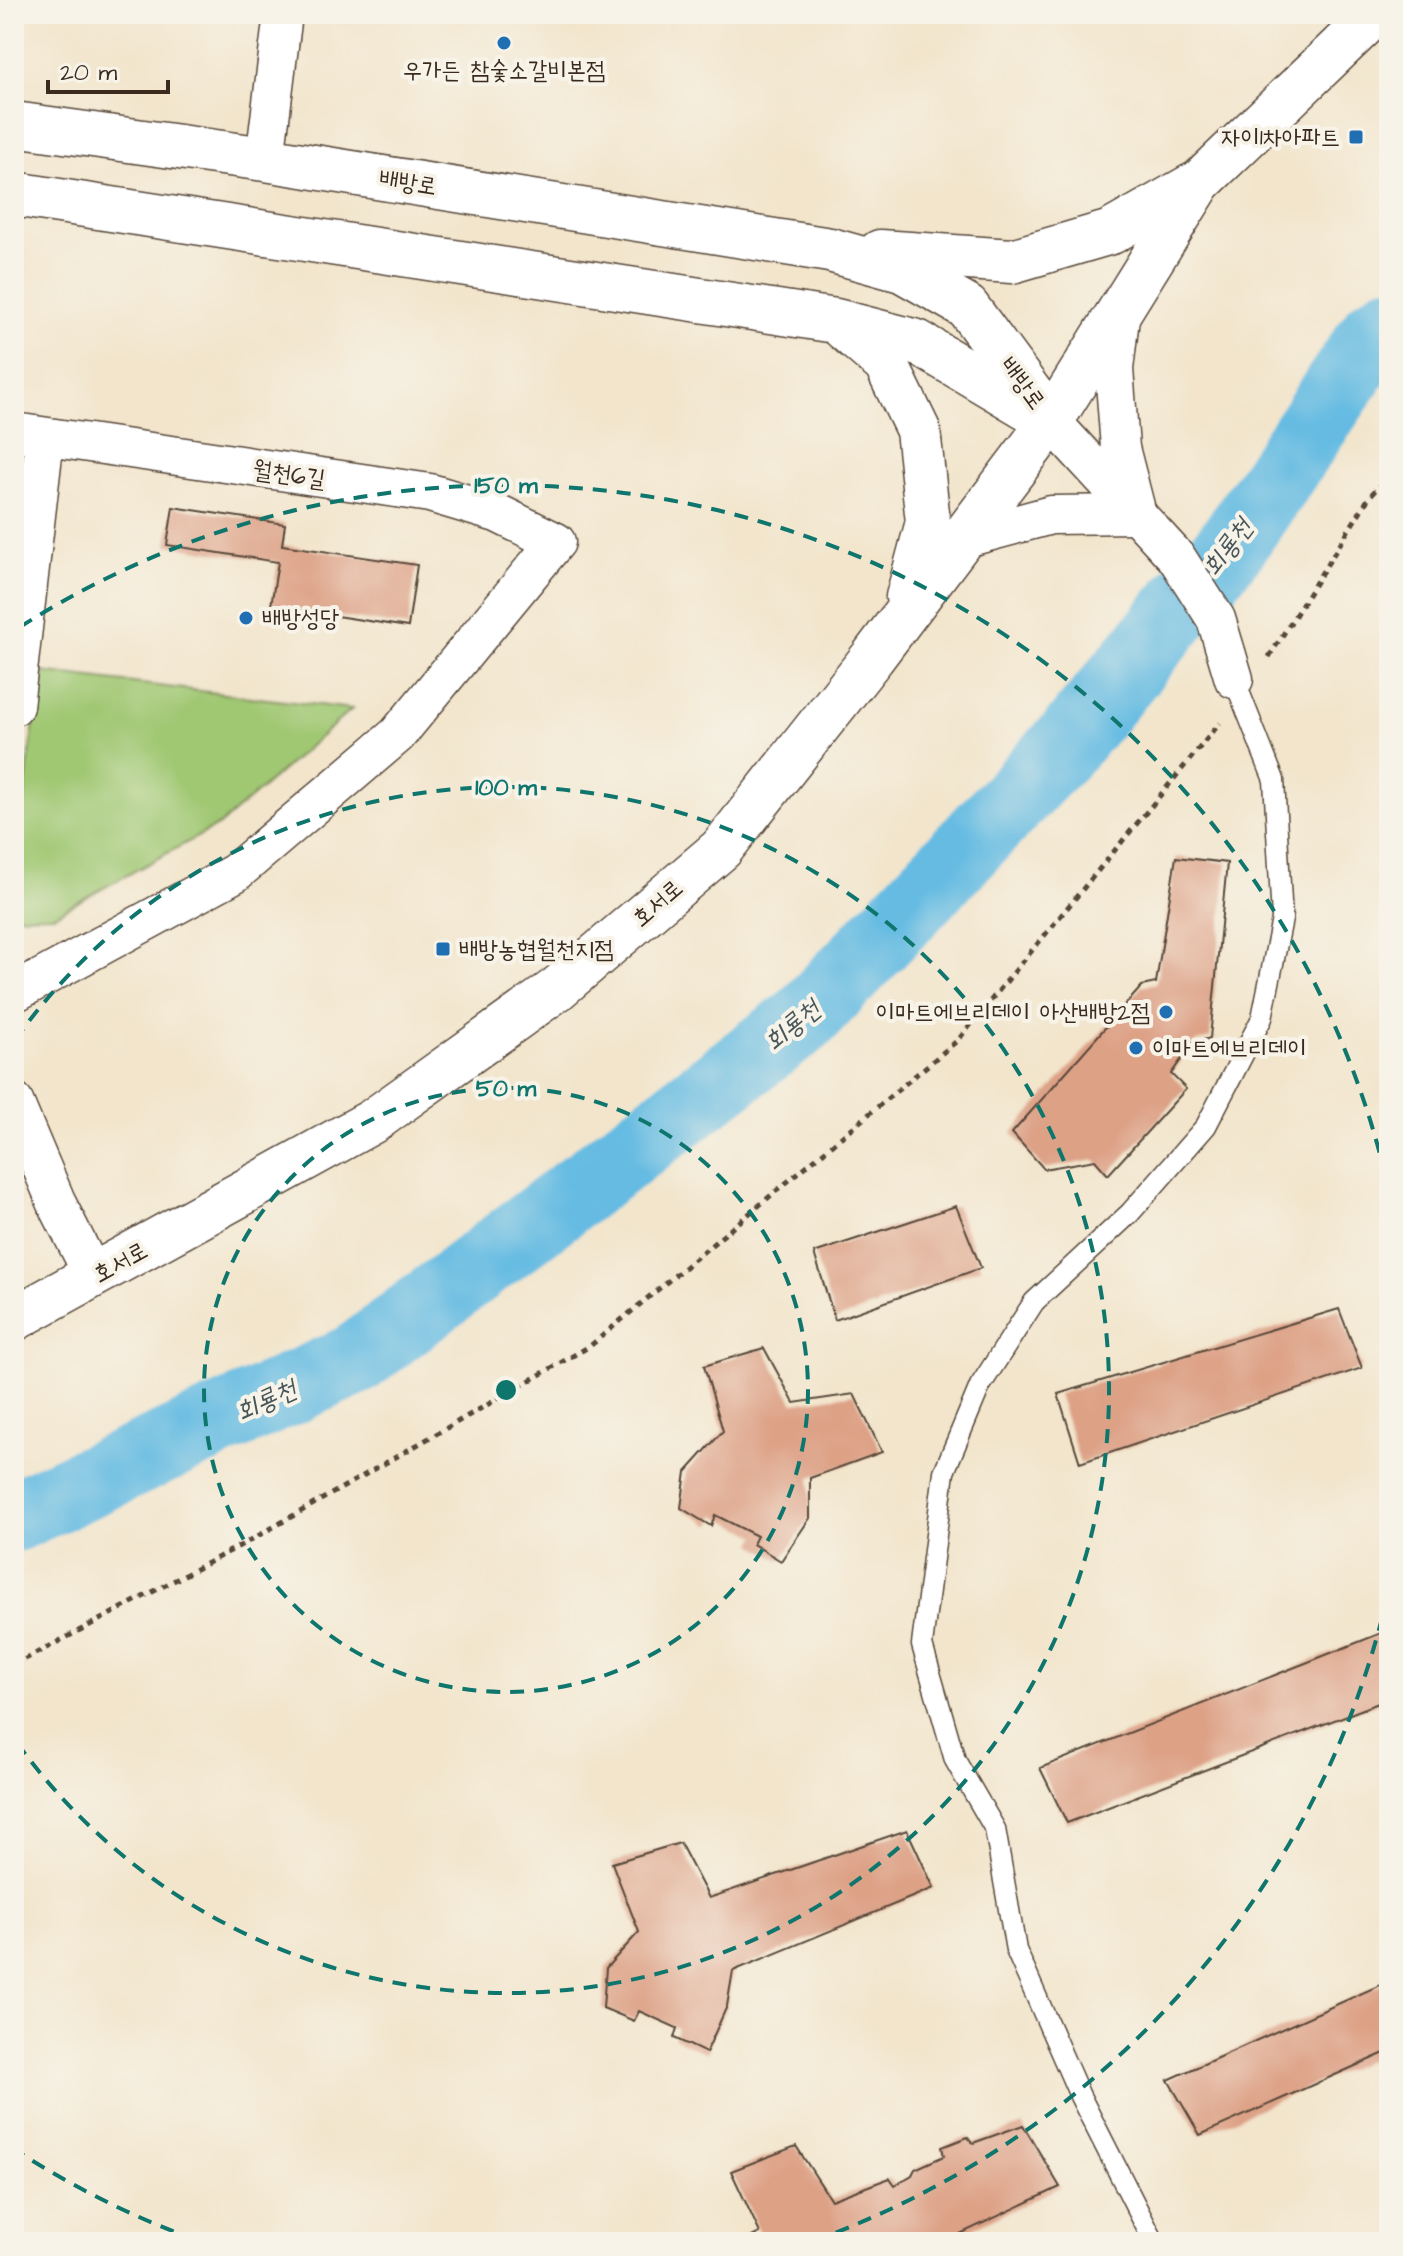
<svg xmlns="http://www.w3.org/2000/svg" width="1403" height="2256" font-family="'Architects Daughter','Poor Story',sans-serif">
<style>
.green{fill:#a0c873;stroke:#6e7948;stroke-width:2}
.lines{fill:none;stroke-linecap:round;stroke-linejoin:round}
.river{stroke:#65bbe2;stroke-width:72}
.building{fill:#dda186}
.service-casing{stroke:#564638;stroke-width:23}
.minor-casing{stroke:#564638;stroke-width:41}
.tertiary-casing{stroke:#564638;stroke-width:47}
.path{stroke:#564638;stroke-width:5;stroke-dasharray:6 6;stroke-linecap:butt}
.service{stroke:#fff;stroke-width:20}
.minor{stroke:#fff;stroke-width:38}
.tertiary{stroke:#fff;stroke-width:44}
.ring{fill:none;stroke:#0f766e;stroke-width:4;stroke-dasharray:14 10}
.poi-dot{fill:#1f6fb2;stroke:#f7f3e8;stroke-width:3}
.labels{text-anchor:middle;stroke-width:8;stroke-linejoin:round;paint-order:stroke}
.poi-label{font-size:24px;fill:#3b2a1e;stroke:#f7f3e8;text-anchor:start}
.street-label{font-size:24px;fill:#3b2a1e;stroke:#f7f3e8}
.water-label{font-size:26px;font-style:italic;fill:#485659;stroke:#f7f3e8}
.centre{fill:#0f766e;stroke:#f7f3e8;stroke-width:4}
.ring-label{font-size:24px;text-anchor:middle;font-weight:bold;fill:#0f766e;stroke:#f7f3e8;stroke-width:8;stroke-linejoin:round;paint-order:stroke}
</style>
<rect width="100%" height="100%" fill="#f7f3e8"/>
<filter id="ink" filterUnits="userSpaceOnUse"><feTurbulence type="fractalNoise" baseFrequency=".0125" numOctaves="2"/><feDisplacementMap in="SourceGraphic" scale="16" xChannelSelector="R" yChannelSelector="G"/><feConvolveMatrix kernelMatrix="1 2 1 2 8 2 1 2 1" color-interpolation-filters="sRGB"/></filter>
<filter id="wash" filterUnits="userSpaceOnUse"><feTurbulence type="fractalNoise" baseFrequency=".006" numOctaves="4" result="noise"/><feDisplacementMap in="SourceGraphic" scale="32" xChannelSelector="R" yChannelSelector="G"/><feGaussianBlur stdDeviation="1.8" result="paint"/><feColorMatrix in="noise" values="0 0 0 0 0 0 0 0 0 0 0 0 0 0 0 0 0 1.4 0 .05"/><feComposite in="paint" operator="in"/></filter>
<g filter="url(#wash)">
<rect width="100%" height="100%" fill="#f2e5cc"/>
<path class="green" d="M41 672 352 709 221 824 54 915 14 916V871Z"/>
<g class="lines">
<path class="river" d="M14 1516 356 1359 804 1019 1073 737 1233 543 1376 332 1389 323"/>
</g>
<g id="blocks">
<g class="building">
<path d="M173 507 285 524 282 545 417 565 408 627 271 606 278 562 167 545Z"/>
<path d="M1176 857 1227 863 1210 1038 1193 1043 1171 1074 1186 1089 1108 1175 1095 1160 1044 1169 1012 1133 1142 986 1156 983Z"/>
<path d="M956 1206 981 1268 835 1320 814 1253Z"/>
<path d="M1339 1309 1362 1368 1080 1463 1058 1394Z"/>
<path d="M764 1348 794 1403 854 1394 882 1452 810 1478V1518L781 1561 753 1544 757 1536 715 1515 711 1526 681 1508 686 1472 723 1431 704 1366Z"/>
<path d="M1389 1630V1699L1067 1823 1040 1768Z"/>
<path d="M907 1830 934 1888 733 1971 727 2006 706 2053 674 2038 677 2028 639 2011 634 2021 603 2008 606 1968 639 1932 612 1863 680 1843 709 1898Z"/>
<path d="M1389 1981V2051L1200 2135 1168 2080Z"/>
<path d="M1023 2125 1060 2187 943 2242H742L760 2233 731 2171 796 2146 831 2200 890 2178 895 2185 912 2175 915 2169 944 2156 942 2147 968 2137 973 2143Z"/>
</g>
</g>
</g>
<g filter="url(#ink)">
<use href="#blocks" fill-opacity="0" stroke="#564638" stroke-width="2"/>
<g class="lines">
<g class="service-casing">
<path id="service" d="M1154 2242 1080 2096 1016 1950 995 1829 955 1760 922 1645 944 1472 980 1386 1034 1302 1130 1213 1206 1126 1262 1018 1282 919 1274 780 1234 679"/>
</g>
<g class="minor-casing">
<g id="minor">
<path d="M265 159 283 14"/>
<path d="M1051 421 1177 558 1216 619 1234 679"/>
<path d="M14 432 430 493 497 513 556 542 397 735 235 873 14 993"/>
<path d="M962 539 1051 515 1137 514 1120 448 1114 369 1121 309"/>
<path d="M14 706 45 437"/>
<path d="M14 1102 58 1206 94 1277"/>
</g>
</g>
<g class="tertiary-casing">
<g id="tertiary">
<path d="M14 124 265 159 830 250 902 270 967 307 1051 421"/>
<path d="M14 194 836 321 917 342 1035 412"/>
<path d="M880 252 1012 261 1111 232 1194 185"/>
<path d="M844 328 886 364 918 430 928 522 908 597"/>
<path d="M14 1319 373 1121 557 989 721 849 872 658 1051 421 1200 182 1375 14"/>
</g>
</g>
<g class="path">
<path d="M1269 657 1370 496 1389 475"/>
<path d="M14 1665 249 1541 590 1346 958 1040 1220 723"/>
</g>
<use href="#service" class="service"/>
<use href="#minor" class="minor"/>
<use href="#tertiary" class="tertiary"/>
</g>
</g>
<g class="ring">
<circle cx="506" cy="1390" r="302"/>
<path d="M15 1040A603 603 0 1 1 15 1740"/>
<path d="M1388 1594A905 905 0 0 1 816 2240M196 2240A905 905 0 0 1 20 2153M20 627A905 905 0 0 1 1388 1186"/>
</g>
<g class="poi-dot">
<circle cx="504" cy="43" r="8"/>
<rect x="1348" y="129" width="16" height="16" rx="4"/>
<circle cx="246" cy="618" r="8"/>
<rect x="435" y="941" width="16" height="16" rx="4"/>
<circle cx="1166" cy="1012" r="8"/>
<circle cx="1136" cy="1048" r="8"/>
</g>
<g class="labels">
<g class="poi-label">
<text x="504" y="78" text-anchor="middle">우가든 참숯소갈비본점</text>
<text x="1340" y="145" text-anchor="end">자이1차아파트</text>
<text x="262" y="626">배방성당</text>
<text x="459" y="957">배방농협월천지점</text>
<text x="1150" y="1020" text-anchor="end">이마트에브리데이 아산배방2점</text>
<text x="1152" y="1056">이마트에브리데이</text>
</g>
<g class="street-label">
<text transform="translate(408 182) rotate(9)" y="8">배방로</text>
<text transform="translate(1023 383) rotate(54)" y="8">배방로</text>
<text transform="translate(289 474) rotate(8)" y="8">월천6길</text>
<text transform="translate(657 903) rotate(-41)" y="8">호서로</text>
<text transform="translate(120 1262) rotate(-29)" y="8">호서로</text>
</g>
<g class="water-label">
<text transform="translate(1227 547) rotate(-53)" y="9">회룡천</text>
<text transform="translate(792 1025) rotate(-40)" y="9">회룡천</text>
<text transform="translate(266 1400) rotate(-25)" y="9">회룡천</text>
</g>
</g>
<circle cx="506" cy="1390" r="12" class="centre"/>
<g class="ring-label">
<text x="506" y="493">150 m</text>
<text x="506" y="795">100 m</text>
<text x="506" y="1096">50 m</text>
</g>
<rect width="1403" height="2256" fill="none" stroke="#f7f3e8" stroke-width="48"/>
<path d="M48 80v12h120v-12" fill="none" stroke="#3b2a1e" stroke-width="4"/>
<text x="60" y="80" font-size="24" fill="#3b2a1e" stroke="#f7f3e8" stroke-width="6" paint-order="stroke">20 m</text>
</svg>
